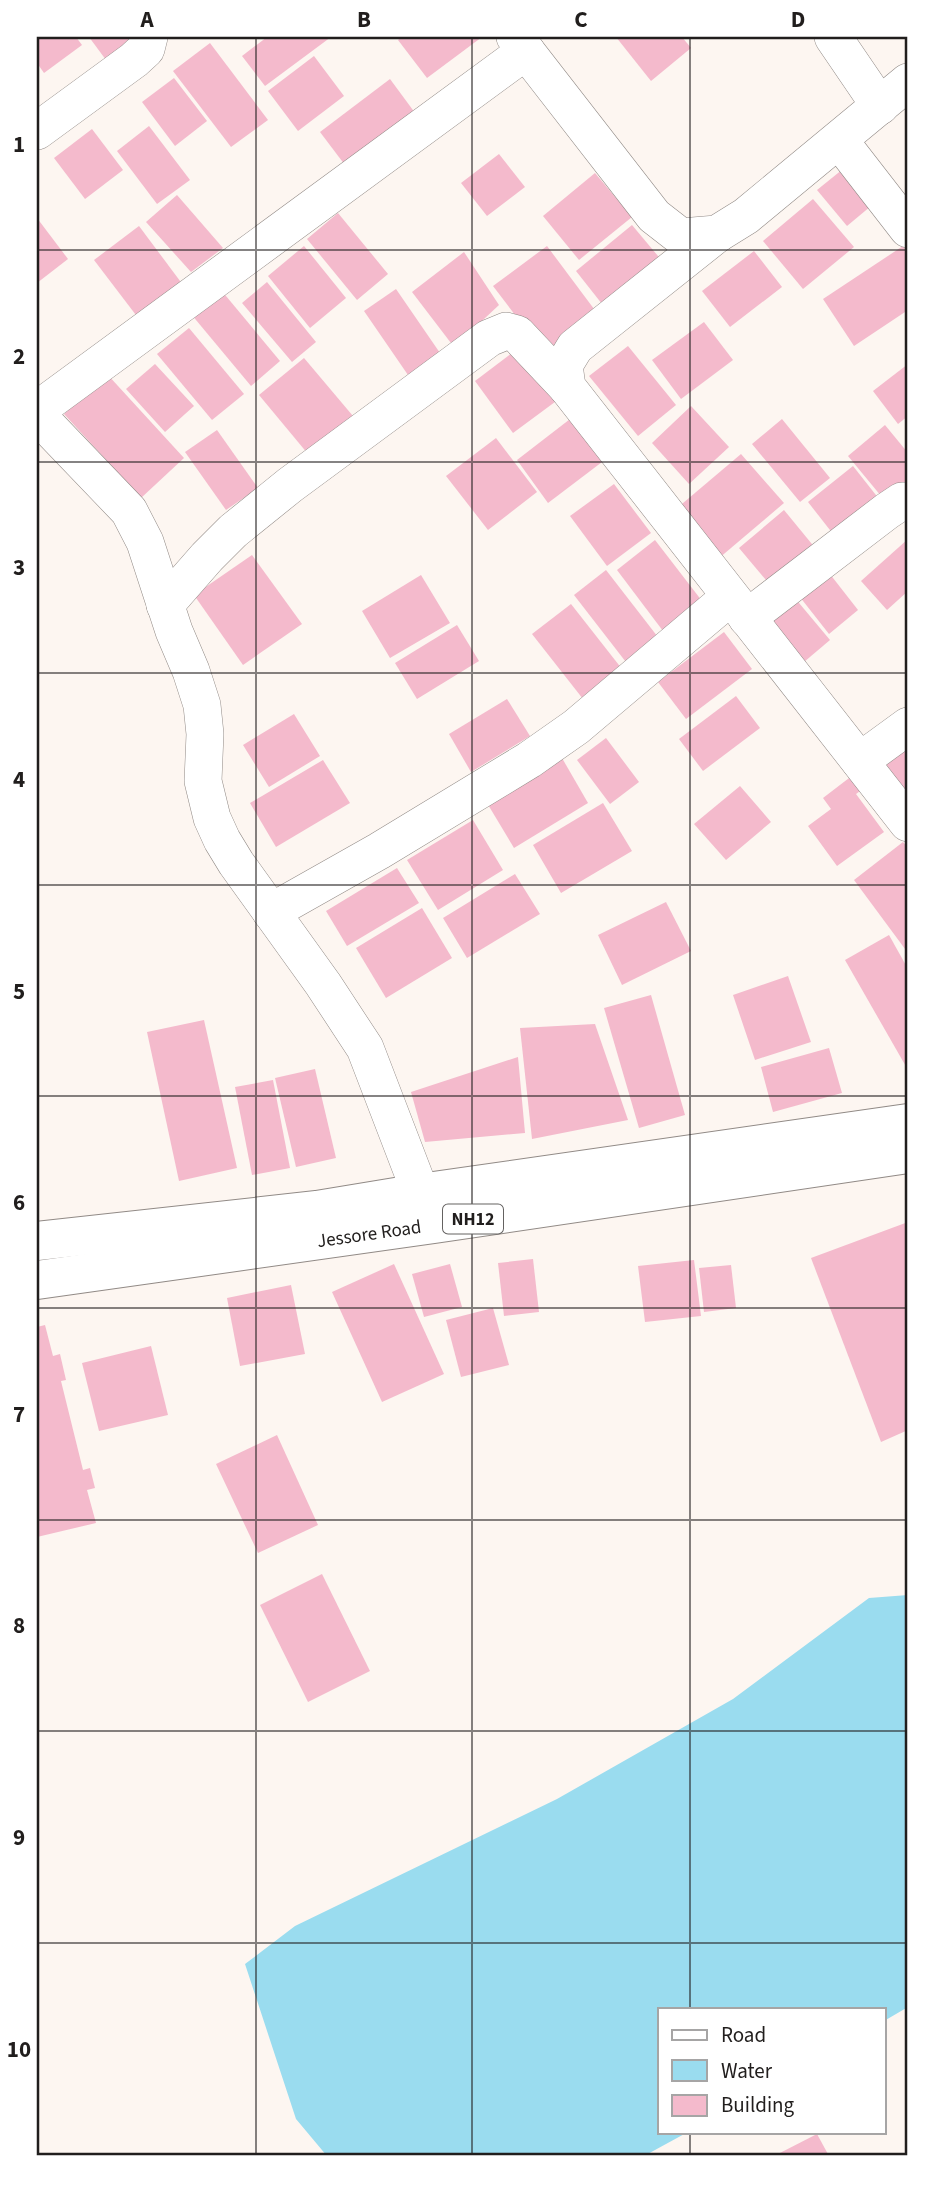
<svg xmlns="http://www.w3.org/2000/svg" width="945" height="2193" font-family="'Source Sans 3',sans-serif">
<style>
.water{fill:#9adcef}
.building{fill:#f4bacc}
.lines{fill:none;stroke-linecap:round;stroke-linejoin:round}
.minor-casing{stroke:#918a86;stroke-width:38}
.trunk-casing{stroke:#918a86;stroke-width:40}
.minor{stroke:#fff;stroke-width:37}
.trunk{stroke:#fff;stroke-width:38}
.grid{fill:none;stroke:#211e1d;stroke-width:2;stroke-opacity:0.55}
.labels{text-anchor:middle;stroke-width:5;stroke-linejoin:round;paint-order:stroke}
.shield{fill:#fff;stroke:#646261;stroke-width:2}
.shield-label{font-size:18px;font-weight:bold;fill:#211e1d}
.street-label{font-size:19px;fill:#211e1d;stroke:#fff}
.neatline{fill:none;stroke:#211e1d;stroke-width:2.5}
.grid-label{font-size:23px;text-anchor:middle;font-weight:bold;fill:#211e1d}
</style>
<rect width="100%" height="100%" fill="#fdf6f1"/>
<path class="water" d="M908 1595V2007L884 2021V2009H660V2132H688L644 2156H327L296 2119 245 1964 295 1926 557 1799 733 1699 869 1598Z"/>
<g class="building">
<path d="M37 37H76L82 45 44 73 37 63Z"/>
<path d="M89 37H137L109 64Z"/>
<path d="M267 37H331L265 86 242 56Z"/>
<path d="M402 37H482L427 78 398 40Z"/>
<path d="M616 37H682L691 48 651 81Z"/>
<path d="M210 43 268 120 231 147 173 71Z"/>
<path d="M314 56 344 96 298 131 268 91Z"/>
<path d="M174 78 207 121 175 146 142 102Z"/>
<path d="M390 79 421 121 351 173 320 132Z"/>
<path d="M149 126 190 180 157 204 117 151Z"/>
<path d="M92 129 123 170 85 199 54 158Z"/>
<path d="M499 154 525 187 487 216 461 183Z"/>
<path d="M848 165 877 201 847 226 817 190Z"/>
<path d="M595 173 632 217 579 260 543 216Z"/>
<path d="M177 195 223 248 191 272 146 222Z"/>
<path d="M813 199 854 247 803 289 763 241Z"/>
<path d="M338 213 388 274 357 300 307 239Z"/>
<path d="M37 218 68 259 37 283Z"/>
<path d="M632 225 663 262 606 309 576 271Z"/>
<path d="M139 226 186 289 142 323 94 260Z"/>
<path d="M304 246 346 298 310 328 268 276Z"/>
<path d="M547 246 600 317 547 357 493 286Z"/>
<path d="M903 246 908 253V310L854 346 823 299Z"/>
<path d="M754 251 782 287 730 327 702 291Z"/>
<path d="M464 252 499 305 454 347 412 292Z"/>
<path d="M267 282 316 342 292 362 242 303Z"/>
<path d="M396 289 440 353 408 375 364 311Z"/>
<path d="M221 290 280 361 251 386 191 314Z"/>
<path d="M704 322 733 360 681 399 652 360Z"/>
<path d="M189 328 244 394 212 420 157 354Z"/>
<path d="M628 346 676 405 638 436 589 376Z"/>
<path d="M520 347 559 399 513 433 475 381Z"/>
<path d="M304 358 358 422 313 460 259 395Z"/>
<path d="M155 364 194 406 165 432 126 389Z"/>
<path d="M908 364V416L898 424 873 391Z"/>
<path d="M107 374 184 458 141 498 64 414Z"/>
<path d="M691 406 729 447 689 484 652 443Z"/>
<path d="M574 416 606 459 548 503 517 460Z"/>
<path d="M782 419 830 478 800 502 752 444Z"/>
<path d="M885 425 908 453V484L886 502 848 456Z"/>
<path d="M217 430 258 488 226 510 185 452Z"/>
<path d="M496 438 537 492 488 530 446 476Z"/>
<path d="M741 454 784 503 718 559 676 509Z"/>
<path d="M853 466 883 504 837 539 808 502Z"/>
<path d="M614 484 651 533 607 566 570 516Z"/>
<path d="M784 510 816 549 771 586 739 548Z"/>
<path d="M908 539V591L887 610 861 581Z"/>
<path d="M655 540 702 601 663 631 617 570Z"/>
<path d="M252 555 302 624 243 665 194 595Z"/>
<path d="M826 569 858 610 829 634 796 592Z"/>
<path d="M606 570 661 641 629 666 574 595Z"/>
<path d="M421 575 450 623 390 658 362 611Z"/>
<path d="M794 597 830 640 804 662 768 619Z"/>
<path d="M571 604 622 669 583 699 532 634Z"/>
<path d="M457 625 479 661 417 699 395 663Z"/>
<path d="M724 632 752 669 686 719 658 682Z"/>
<path d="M736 696 760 728 703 771 679 739Z"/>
<path d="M507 699 530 736 471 772 449 734Z"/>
<path d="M294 714 320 756 269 787 243 745Z"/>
<path d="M606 738 639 782 610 804 577 760Z"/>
<path d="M908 743V810L876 769Z"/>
<path d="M562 758 588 803 514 848 487 803Z"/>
<path d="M323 760 350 803 276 847 250 803Z"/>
<path d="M853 775 863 789 856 794 884 832 837 866 808 826 831 809 823 798Z"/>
<path d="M740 786 771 822 726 860 694 824Z"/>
<path d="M603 803 632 851 561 893 533 845Z"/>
<path d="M473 820 503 870 438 910 407 860Z"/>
<path d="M903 842 908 848V953L854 880Z"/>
<path d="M397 868 419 903 347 946 326 911Z"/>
<path d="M515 874 540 914 467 958 443 918Z"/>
<path d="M666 902 691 951 622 985 598 935Z"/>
<path d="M422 908 452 958 386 998 356 948Z"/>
<path d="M889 935 908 969V1070L845 960Z"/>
<path d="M788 976 811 1042 755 1060 733 995Z"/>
<path d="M651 995 685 1115 639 1128 604 1008Z"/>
<path d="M204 1020 237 1168 179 1181 147 1032Z"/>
<path d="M595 1024 628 1120 532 1139 520 1028Z"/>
<path d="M829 1048 842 1093 773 1112 761 1067Z"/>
<path d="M518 1057 525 1133 425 1142 411 1092Z"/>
<path d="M315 1069 336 1158 296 1167 275 1078Z"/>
<path d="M273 1080 290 1168 252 1175 235 1087Z"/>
<path d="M908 1222V1430L881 1442 811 1258Z"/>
<path d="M533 1259 539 1312 504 1316 498 1263Z"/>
<path d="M694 1260 701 1316 645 1322 638 1266Z"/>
<path d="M394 1264 444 1374 382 1402 332 1292Z"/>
<path d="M450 1264 462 1307 424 1317 412 1274Z"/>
<path d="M731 1265 736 1308 704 1312 699 1268Z"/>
<path d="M291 1285 305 1354 240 1366 227 1298Z"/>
<path d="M493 1308 509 1365 461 1377 446 1320Z"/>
<path d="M45 1325 53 1356 60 1354 66 1380 61 1381 83 1470 90 1468 95 1488 87 1490 96 1523 37 1537V1327Z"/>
<path d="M151 1346 168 1415 99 1431 82 1363Z"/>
<path d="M277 1435 318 1525 258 1553 216 1464Z"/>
<path d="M322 1574 370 1671 308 1702 260 1605Z"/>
<path d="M817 2134 829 2156H774Z"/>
</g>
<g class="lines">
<g class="minor-casing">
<g id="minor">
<path d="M515 37 654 216 681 237 717 234 746 216 908 82"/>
<path d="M833 37 880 106"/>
<path d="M37 131 134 60 146 49 149 37"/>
<path d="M839 140 908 229"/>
<path d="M717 234 575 347 564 365 567 387 908 823"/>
<path d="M37 410 526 51"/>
<path d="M37 415 129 511 145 542 174 631 191 671 202 705 205 734 203 781 212 818 222 840 236 863 323 984 365 1048 431 1220"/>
<path d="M165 605 207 557 233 531 290 485 489 338 506 331 517 334 567 387"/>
<path d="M747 618 887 511 902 501H908"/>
<path d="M860 761 908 726"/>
<path d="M271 912 379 851 529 760 576 727 730 597"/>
</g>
</g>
<g class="trunk-casing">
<g id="trunk">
<path d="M37 1241 317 1210 420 1193 908 1123"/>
<path d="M37 1280 434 1224 908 1154"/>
</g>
</g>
<use href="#minor" class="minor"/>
<use href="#trunk" class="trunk"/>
</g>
<path class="grid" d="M256 37V2156M472 37V2156M690 37V2009M37 250H908M37 462H908M37 673H908M37 885H908M37 1096H908M37 1308H908M37 1520H908M37 1731H908M37 1943H908M690 2132V2156"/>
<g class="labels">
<rect class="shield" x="443" y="1204.5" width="60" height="29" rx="5"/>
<g class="shield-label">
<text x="473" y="1225">NH12</text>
</g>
<g class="street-label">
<text transform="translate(369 1233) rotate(-8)" y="7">Jessore Road</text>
</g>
</g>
<rect width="945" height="2193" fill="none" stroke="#ffffff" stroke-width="77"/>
<rect x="658" y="2008" width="228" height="126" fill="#ffffff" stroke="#a6a5a5" stroke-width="2"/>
<rect x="672" y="2030" width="35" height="10" fill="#ffffff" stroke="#a6a5a5" stroke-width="2"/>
<text x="721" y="2042" font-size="21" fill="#211e1d">Road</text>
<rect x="672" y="2060" width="35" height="21" fill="#9adcef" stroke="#a6a5a5" stroke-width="2"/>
<text x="721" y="2078" font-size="21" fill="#211e1d">Water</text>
<rect x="672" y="2095" width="35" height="21" fill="#f4bacc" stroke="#a6a5a5" stroke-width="2"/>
<text x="721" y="2112" font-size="21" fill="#211e1d">Building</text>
<rect x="38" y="38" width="868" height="2116" class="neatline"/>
<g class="grid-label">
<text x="147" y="27">A</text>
<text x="364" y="27">B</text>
<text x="581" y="27">C</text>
<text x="798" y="27">D</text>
<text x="19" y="152">1</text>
<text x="19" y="364">2</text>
<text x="19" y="575">3</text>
<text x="19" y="787">4</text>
<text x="19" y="999">5</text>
<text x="19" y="1210">6</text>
<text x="19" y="1422">7</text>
<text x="19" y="1633">8</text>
<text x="19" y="1845">9</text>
<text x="19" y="2057">10</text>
</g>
</svg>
